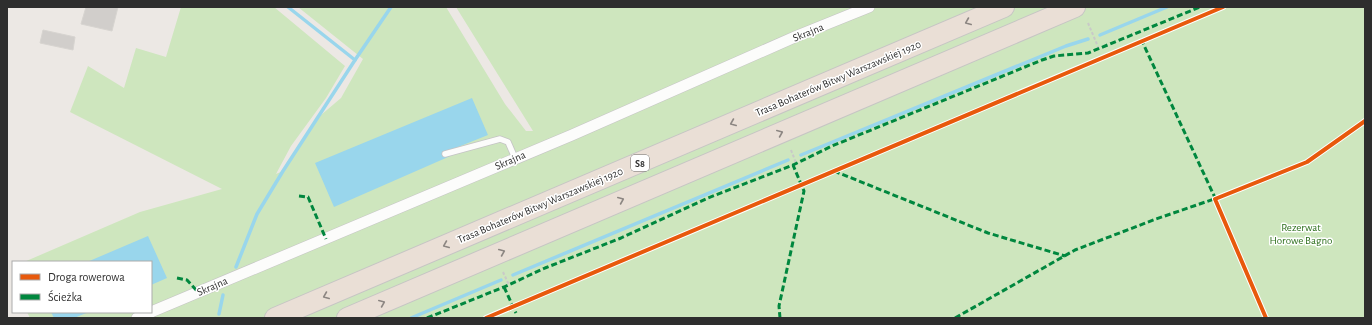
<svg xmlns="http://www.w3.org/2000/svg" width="1372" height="325" font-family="'Alegreya Sans',sans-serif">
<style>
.green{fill:#cee6be}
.water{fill:#99d6ec}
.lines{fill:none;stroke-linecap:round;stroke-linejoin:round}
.stream{stroke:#99d6ec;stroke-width:3.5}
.building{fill:#d1cecb;stroke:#d7d4d0}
.lane-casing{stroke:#c5c4c5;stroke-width:7}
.street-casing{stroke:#c5c4c5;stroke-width:12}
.highway-casing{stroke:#c6c5c4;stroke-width:22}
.path{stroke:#c9c9c8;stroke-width:2;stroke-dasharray:3 2;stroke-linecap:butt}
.lane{stroke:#fcfcfb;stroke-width:5.5}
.street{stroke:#fcfcfb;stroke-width:11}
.highway{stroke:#eadfd6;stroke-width:20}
.quiet{stroke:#00873e;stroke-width:3;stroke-dasharray:6 3;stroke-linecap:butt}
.cycleway-casing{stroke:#fff;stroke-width:6}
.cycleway{stroke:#e8590c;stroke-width:4}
.oneway{stroke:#8c8682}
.labels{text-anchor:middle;stroke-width:3;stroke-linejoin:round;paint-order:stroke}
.shield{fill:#fff;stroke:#6d6d6d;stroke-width:1}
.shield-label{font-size:10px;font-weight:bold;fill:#2e2e2e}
.street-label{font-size:11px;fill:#2e2e2e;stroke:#fff}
.park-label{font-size:11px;fill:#2c6e1b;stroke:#fff}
</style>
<rect width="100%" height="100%" fill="#ece8e4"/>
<path class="green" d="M181 7H274L345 66 326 98 291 146 276 174 283 171 287 162 321 115 341 98 363 59 298 7H446L505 104 526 131H533L456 7H1365V318H30L27 312H151V262H24L140 212 222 189 70 112 88 66 124 88 136 48 166 57Z"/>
<g class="water">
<path d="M472 98 488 135 453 149 455 154 334 207 315 163Z"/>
<path d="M148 236 167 278 151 285V262H87Z"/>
<path d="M51 312H89L74 318H54Z"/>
</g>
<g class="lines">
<g class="stream">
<path d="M1100 35 1167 7"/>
<path d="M355 60 391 7"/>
<path d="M801 155 1066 46 1088 39"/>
<path d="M236 267 257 214 283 171 355 60 288 7"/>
<path d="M513 275 788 160"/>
<path d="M219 314 223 295"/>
<path d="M411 318 501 280"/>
</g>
</g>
<g class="building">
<path d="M86 7H118L112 31 81 24Z"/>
<path d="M43 30 75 37 73 50 40 43Z"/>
</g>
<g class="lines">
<g class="lane-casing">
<path id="lane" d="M445 154 500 139 508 142 515 158"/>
</g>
<g class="street-casing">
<g id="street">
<path d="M151 312 572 135 797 36 869 7"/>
<path d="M137 318 151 312"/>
</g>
</g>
<g class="highway-casing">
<g id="highway">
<path d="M275 318 1004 7"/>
<path d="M347 318 1075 7"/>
</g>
</g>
<g class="path">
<path d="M1088 23 1099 49"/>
<path d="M791 150 796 163"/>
<path d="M503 272 509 285"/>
</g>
<use href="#lane" class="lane"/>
<use href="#street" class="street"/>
<use href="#highway" class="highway"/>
<g class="quiet">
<path d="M1141 39 1217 202"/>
<path d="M834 171 988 233 1065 256"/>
<path d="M299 196 308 197 326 239"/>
<path d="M177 278 187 280 198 292"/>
<path d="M504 287 516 313"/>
<path d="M427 318 504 287 545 268 621 238 708 198 793 165 832 146 1042 60 1054 56 1088 53 1200 7"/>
<path d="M780 318 779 306 804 191 793 165"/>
<path d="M955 318 1075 250 1156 219 1217 198"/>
</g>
<g class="cycleway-casing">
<g id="cycleway">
<path d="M486 318 1223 7"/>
<path d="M1266 318 1215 199 1307 162 1365 121"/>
</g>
</g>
<use href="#cycleway" class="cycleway"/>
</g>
<defs><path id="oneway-chevron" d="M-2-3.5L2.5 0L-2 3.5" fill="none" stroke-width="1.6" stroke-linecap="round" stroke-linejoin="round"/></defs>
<g class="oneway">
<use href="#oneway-chevron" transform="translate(968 22) rotate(157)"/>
<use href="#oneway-chevron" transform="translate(733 123) rotate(157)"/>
<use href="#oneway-chevron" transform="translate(780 133) rotate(-23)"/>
<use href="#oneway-chevron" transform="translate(621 200) rotate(-23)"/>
<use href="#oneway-chevron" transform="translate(446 245) rotate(157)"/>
<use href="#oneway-chevron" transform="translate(502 252) rotate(-23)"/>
<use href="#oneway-chevron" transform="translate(326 296) rotate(157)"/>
<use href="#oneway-chevron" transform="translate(382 303) rotate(-23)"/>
</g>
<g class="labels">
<rect class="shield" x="631" y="155" width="18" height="16" rx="3"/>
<g class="shield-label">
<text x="640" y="167">S8</text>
</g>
<g class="street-label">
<text transform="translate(808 32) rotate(-22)" y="4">Skrajna</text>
<text transform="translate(838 78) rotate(-23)" y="4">Trasa Bohaterów Bitwy Warszawskiej 1920</text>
<text transform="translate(510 160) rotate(-23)" y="4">Skrajna</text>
<text transform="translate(540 205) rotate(-23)" y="4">Trasa Bohaterów Bitwy Warszawskiej 1920</text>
<text transform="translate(212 286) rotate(-23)" y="4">Skrajna</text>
</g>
<g class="park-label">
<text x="1301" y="231">Rezerwat<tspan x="1301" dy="13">Horowe Bagno</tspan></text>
</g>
</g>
<rect width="1372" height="325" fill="none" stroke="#2e2e2e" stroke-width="16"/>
<rect x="12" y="261" width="140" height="52" fill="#ffffff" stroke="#ababab"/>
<rect x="20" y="274" width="20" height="6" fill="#e8590c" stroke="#ababab"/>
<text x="48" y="281" font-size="12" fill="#2e2e2e">Droga rowerowa</text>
<rect x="20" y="294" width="20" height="6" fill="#00873e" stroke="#ababab"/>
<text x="48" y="301" font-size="12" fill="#2e2e2e">Ścieżka</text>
</svg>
